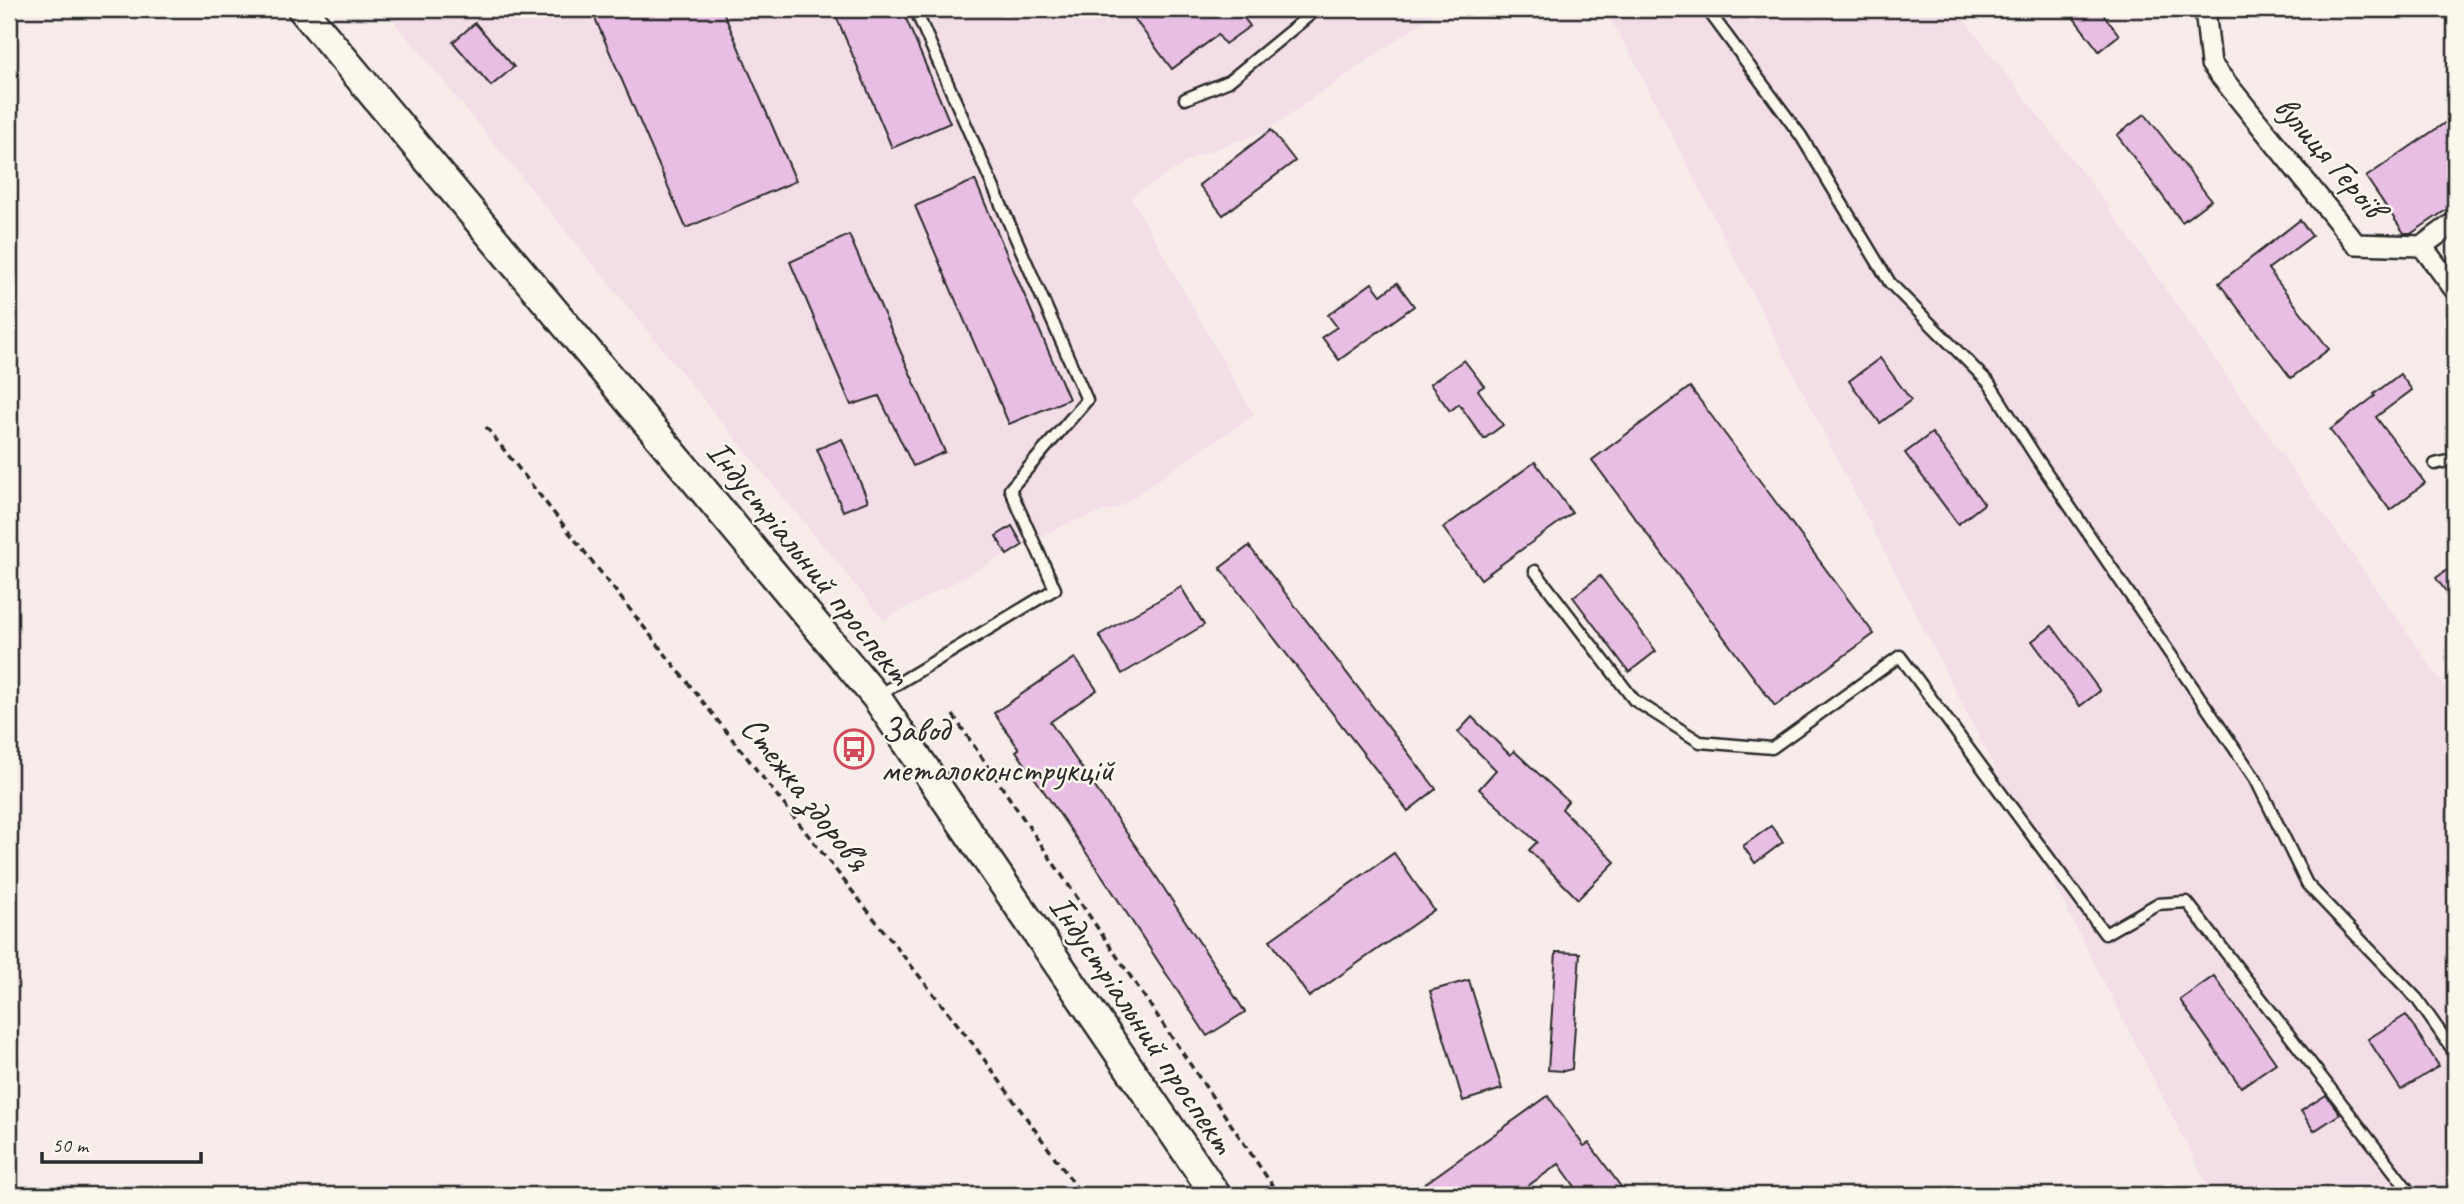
<svg xmlns="http://www.w3.org/2000/svg" width="2464" height="1204" font-family="Caveat,sans-serif">
<style>
.built{fill:#f3dee8}
.building{fill:#e9bee4;stroke:#2b2b2b;stroke-width:2}
.lines{fill:none;stroke-linecap:round;stroke-linejoin:round}
.lane-casing{stroke:#2b2b2b;stroke-width:15}
.street-casing{stroke:#2b2b2b;stroke-width:24}
.secondary-casing{stroke:#2b2b2b;stroke-width:33}
.path{stroke:#2b2b2b;stroke-width:3.5;stroke-dasharray:7 5;stroke-linecap:butt}
.lane{stroke:#fbf7ec;stroke-width:10}
.street{stroke:#fbf7ec;stroke-width:19}
.secondary{stroke:#fbf7ec;stroke-width:28}
.labels{text-anchor:middle;stroke-width:5;stroke-linejoin:round;paint-order:stroke}
.street-label{font-size:35px;fill:#2b2b2b;stroke:#fbf7ec}
.poi-label{font-size:35px;fill:#2b2b2b;stroke:#fbf7ec;text-anchor:start}
</style>
<rect width="100%" height="100%" fill="#f7ecea"/>
<filter id="ink" filterUnits="userSpaceOnUse"><feTurbulence type="fractalNoise" baseFrequency=".0143" numOctaves="2"/><feDisplacementMap in="SourceGraphic" scale="14" xChannelSelector="R" yChannelSelector="G"/><feConvolveMatrix kernelMatrix="1 2 1 2 8 2 1 2 1" color-interpolation-filters="sRGB"/></filter>
<g filter="url(#ink)">
<g class="built">
<path d="M384 9H1441L1266 131 1196 156 1131 197 1254 416 1201 450 1119 507 1073 521 1023 545 884 620Z"/>
<path d="M1603 9H1956L2098 193 2455 701V1195H2217L2210 1190 1628 49Z"/>
</g>
<g class="building">
<path d="M591 9H722L796 181 686 228Z"/>
<path d="M833 9H902L950 123 892 148Z"/>
<path d="M1127 9H1237L1250 26 1225 44 1218 35 1172 69Z"/>
<path d="M2067 9H2099L2119 35 2099 51Z"/>
<path d="M475 23 514 67 491 86 453 42Z"/>
<path d="M2145 114 2211 200 2182 222 2117 135Z"/>
<path d="M2455 116V204L2412 233H2404L2366 177Z"/>
<path d="M1271 130 1295 161 1223 215 1199 185Z"/>
<path d="M975 180 1069 399 1009 424 915 206Z"/>
<path d="M2300 220 2312 236 2268 269 2329 349 2291 378 2219 283Z"/>
<path d="M849 235 945 452 913 466 879 396 851 405 790 262Z"/>
<path d="M1372 283 1381 295 1397 283 1414 306 1339 360 1322 337 1337 327 1328 315Z"/>
<path d="M1880 358 1911 400 1880 423 1849 381Z"/>
<path d="M1464 360 1484 386 1478 390 1503 425 1484 439 1459 404 1450 411 1430 384Z"/>
<path d="M2400 374 2412 390 2376 417 2425 483 2390 510 2330 430 2375 396 2374 394Z"/>
<path d="M1690 387 1874 634 1775 706 1592 460Z"/>
<path d="M1932 433 1984 504 1958 524 1905 453Z"/>
<path d="M842 439 868 501 843 511 817 449Z"/>
<path d="M1535 462 1572 513 1481 579 1443 528Z"/>
<path d="M1012 526 1023 545 1007 555 996 536Z"/>
<path d="M1249 546 1436 789 1408 811 1220 568Z"/>
<path d="M2455 564V604L2436 578Z"/>
<path d="M1600 576 1656 651 1629 672 1573 597Z"/>
<path d="M1181 587 1204 625 1122 674 1099 635Z"/>
<path d="M2052 626 2100 691 2080 706 2032 641Z"/>
<path d="M1075 658 1097 690 1050 722 1148 864 1245 1012 1207 1036 1105 880 1016 751 1019 749 994 713Z"/>
<path d="M1472 717 1510 755 1514 751 1568 801 1562 809 1615 862 1578 899 1529 850 1537 842 1479 789 1496 770 1458 732Z"/>
<path d="M1771 826 1783 842 1755 863 1743 846Z"/>
<path d="M1394 853 1434 910 1309 997 1270 940Z"/>
<path d="M1556 952 1580 953 1572 1069 1564 1071 1548 1070Z"/>
<path d="M2214 976 2276 1063 2241 1087 2180 1000Z"/>
<path d="M1469 980 1502 1089 1463 1101 1430 991Z"/>
<path d="M2406 1015 2439 1066 2401 1090 2368 1039Z"/>
<path d="M2326 1095 2340 1114 2314 1131 2301 1111Z"/>
<path d="M1548 1096 1584 1146 1589 1143 1627 1195H1581L1559 1164 1515 1195H1409Z"/>
</g>
<g class="lines">
<g class="lane-casing">
<g id="lane">
<path d="M1707 9 1801 136 1890 283 1989 383 2036 457 2256 780 2307 884 2417 999 2455 1053"/>
<path d="M1185 99 1229 81 1317 9"/>
<path d="M2435 464 2455 459"/>
<path d="M1535 571 1634 700 1700 742 1772 748 1900 656 2105 934 2157 904 2187 902 2412 1195"/>
<path d="M877 696 1055 589 1010 489 1087 400 915 9"/>
</g>
</g>
<g class="street-casing">
<g id="street">
<path d="M2205 9 2211 64 2356 244 2422 246 2455 290"/>
<path d="M2422 246 2455 222"/>
</g>
</g>
<g class="secondary-casing">
<path id="secondary" d="M302 9 876 697 1216 1195"/>
</g>
<g class="path">
<path d="M486 427 973 1044 1082 1195"/>
<path d="M953 715 1279 1195"/>
</g>
<use href="#lane" class="lane"/>
<use href="#street" class="street"/>
<use href="#secondary" class="secondary"/>
</g>
</g>
<defs>
<g id="bus-ring" transform="scale(2.0125)"><circle r="9.5" fill="#fbf7ec" stroke="#d1495b" stroke-width="1.5"/><path d="M-5-6H5V4H4V6H2V4H-2V6H-4V4H-5ZM-3.5-4V0h7V-4ZM-3.5 1.2v1.5H-2V1.2ZM2 1.2v1.5H3.5V1.2Z" fill="#d1495b"/></g>
</defs>
<g fill-rule="evenodd">
<use href="#bus-ring" x="854" y="749"/>
</g>
<g class="labels">
<g class="street-label">
<text transform="translate(2330 156) rotate(49)" y="12">вулиця Героїв</text>
<text transform="translate(810 562) rotate(51)" y="12">Індустріальний проспект</text>
<text transform="translate(806 793) rotate(52)" y="12">Стежка здоров'я</text>
<text transform="translate(1143 1024) rotate(56)" y="12">Індустріальний проспект</text>
</g>
<g class="poi-label">
<text x="881" y="741">Завод<tspan x="881" dy="40">металоконструкцій</tspan></text>
</g>
</g>
<rect width="2464" height="1204" fill="none" stroke="#fbf7ec" stroke-width="35"/>
<rect x="18" y="18" width="2429" height="1169" fill="none" stroke="#2b2b2b" stroke-width="2.5" filter="url(#ink)"/>
<path d="M42 1152v10h159v-10" fill="none" stroke="#2b2b2b" stroke-width="3.5"/>
<text x="52" y="1152" font-size="21" fill="#2b2b2b" stroke="#fbf7ec" stroke-width="5" paint-order="stroke">50 m</text>
</svg>
